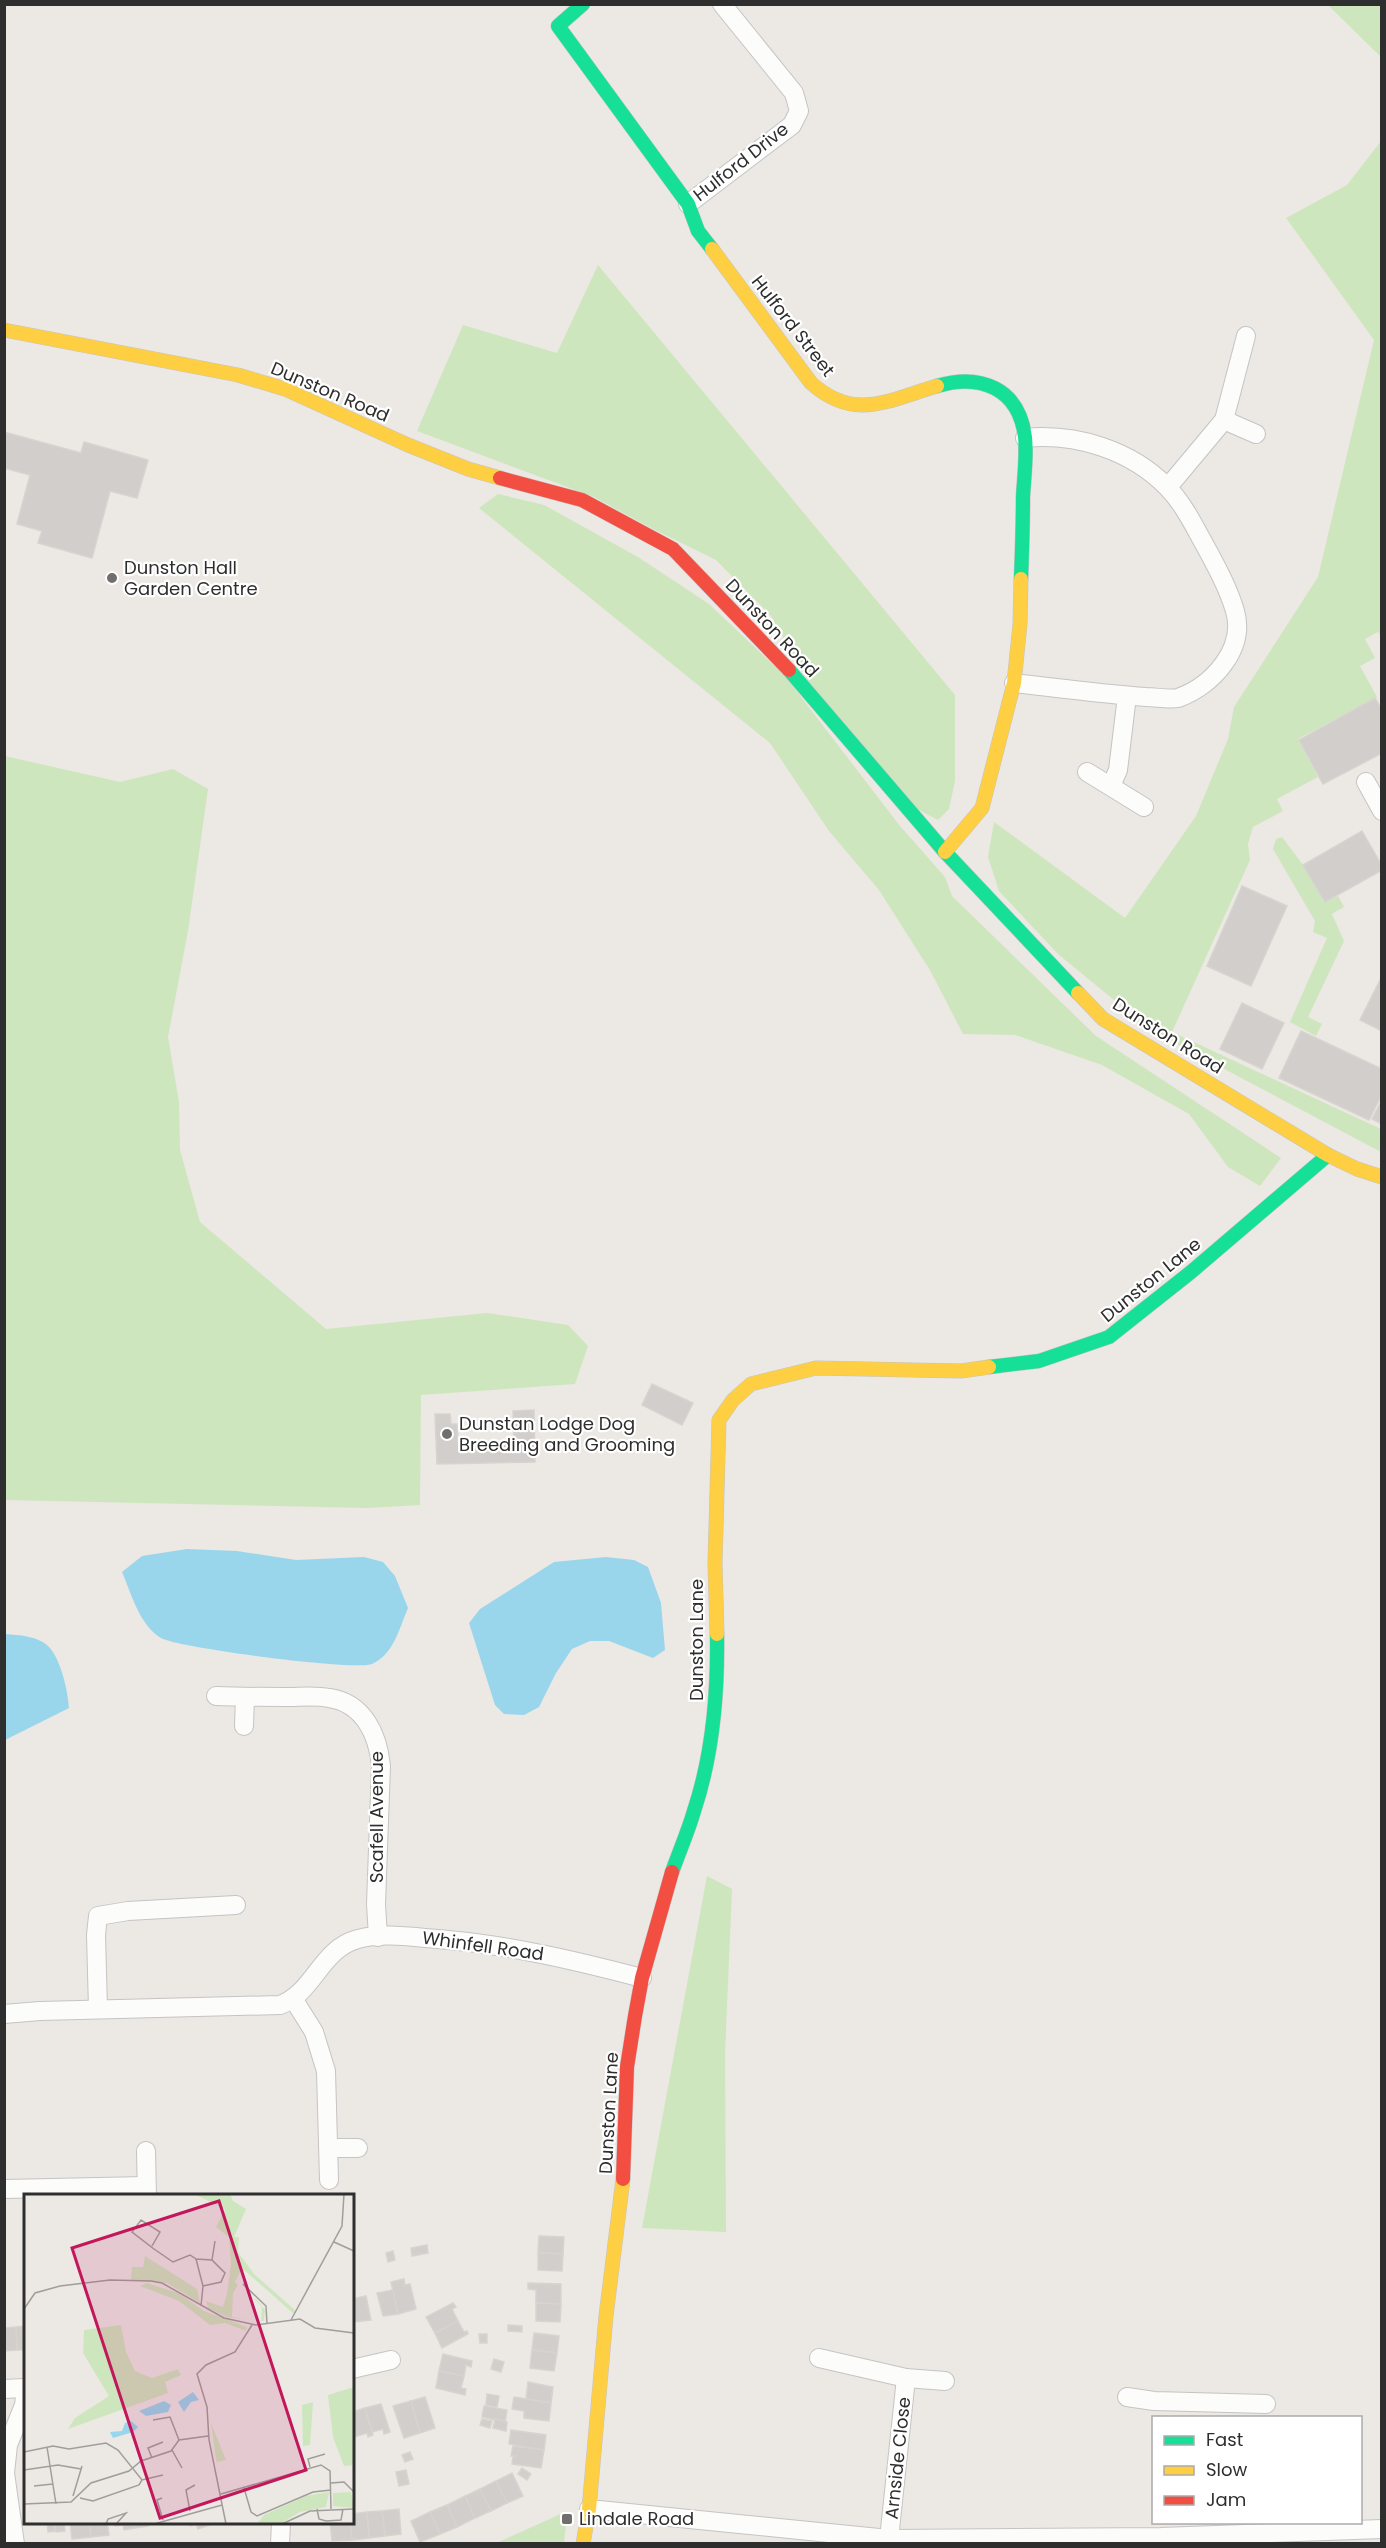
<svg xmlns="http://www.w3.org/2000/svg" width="1386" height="2548" font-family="Poppins,sans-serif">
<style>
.green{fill:#cee6be}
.water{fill:#99d6ec}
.building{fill:#d1cecb;stroke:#d7d4d0;stroke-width:1.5}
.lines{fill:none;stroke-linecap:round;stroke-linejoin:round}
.street-casing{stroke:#c5c4c5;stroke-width:20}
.fast-casing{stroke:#c5c4c5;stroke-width:15}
.slow-casing{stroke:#c5c4c5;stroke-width:15}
.jam-casing{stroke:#c5c4c5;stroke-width:15}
.street{stroke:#fcfcfb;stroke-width:18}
.fast{stroke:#16e098;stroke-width:14}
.slow{stroke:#ffcf43;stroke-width:14}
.jam{stroke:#f24e42;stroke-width:14}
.poi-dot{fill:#706f6e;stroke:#fff;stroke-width:2}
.labels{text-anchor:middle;stroke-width:4.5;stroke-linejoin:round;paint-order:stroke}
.street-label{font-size:18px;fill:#2e2e2e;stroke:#fff}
.poi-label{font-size:18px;fill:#2e2e2e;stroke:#fff;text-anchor:start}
.inset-road{fill:none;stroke:#a09e9b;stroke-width:1.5}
.view{fill:#c2185b;fill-opacity:0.15;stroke:#c2185b;stroke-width:3}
.inset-edge{fill:none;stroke:#2e2e2e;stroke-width:3}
</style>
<rect width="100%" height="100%" fill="#ece8e4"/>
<g class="green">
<path d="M1328 5H1381V57Z"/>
<path d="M1381 141 1382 638 1378 632 1365 639 1375 658 1360 666 1377 697 1298 739 1318 777 1277 799 1283 811 1253 827 1248 844 1250 860 1172 1032 1381 1129V1152L1132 1020 1137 1009 1114 1000 1058 954 999 891 988 857 994 822 1125 918 1196 816 1228 739 1234 707 1318 577 1374 340 1286 218 1347 185Z"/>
<path d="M598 265 955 695V781L949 809 938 820 917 809 811 687 771 616 716 560 653 529 594 497 417 431 463 325 557 353Z"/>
<path d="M498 494 544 505 638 557 709 604 785 676 900 826 945 877 952 896 1096 1036 1281 1158 1260 1186 1228 1167 1189 1114 1102 1065 1015 1035 963 1034 931 972 879 890 829 831 770 743 479 508Z"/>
<path d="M5 756 120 782 173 769 208 789 188 931 168 1037 179 1102 180 1150 200 1222 326 1329 487 1313 568 1325 588 1346 575 1384 421 1395 420 1505 368 1508 5 1500Z"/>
<path d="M1282 837 1303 865 1325 902 1338 896 1344 907 1332 914 1344 941 1308 1017 1322 1024 1316 1036 1290 1022 1327 938 1313 932 1315 921 1273 849 1276 839Z"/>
<path d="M707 1876 732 1889 725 2054 726 2232 642 2228Z"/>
<path d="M563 2513 567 2515 564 2543H496Z"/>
</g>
<g class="water">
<path d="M187 1549 237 1551 296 1560 364 1557 383 1562 395 1576 408 1608C399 1629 394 1654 372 1664 357 1671 178 1648 161 1638 140 1626 131 1593 122 1572L142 1556Z"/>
<path d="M606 1557 634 1560 648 1567 661 1603 665 1650 653 1658 609 1641H590L572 1649 556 1673 539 1707 524 1715 504 1714 495 1705 469 1623 480 1609 554 1562Z"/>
<path d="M5 1634C19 1635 40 1636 50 1648 61 1661 68 1691 69 1708L5 1740Z"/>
</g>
<g class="building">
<path d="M4 432 81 453 84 442 148 460 137 498 110 491 92 558 38 543 42 531 17 524 30 475 4 468Z"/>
<path d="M1375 698 1382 710V753L1323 784 1299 740Z"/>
<path d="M1362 831 1382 866V870L1325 902 1303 865Z"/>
<path d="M1242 886 1287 906 1251 986 1207 966Z"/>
<path d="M1382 976V1031L1360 1020Z"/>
<path d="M1242 1003 1284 1023 1262 1069 1220 1049Z"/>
<path d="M1301 1031 1382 1069V1094L1369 1120 1279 1078Z"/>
<path d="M1382 1100V1124L1372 1119Z"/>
<path d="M652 1384 693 1403 682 1425 642 1405Z"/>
<path d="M534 1410 535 1462 437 1464 435 1414H450L451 1424H457L458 1445 514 1444 513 1411Z"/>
<path d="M539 2236 564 2237 563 2254 538 2253Z"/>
<path d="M427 2245 428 2253 412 2256 411 2248Z"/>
<path d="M393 2251 395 2260 388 2262 386 2253Z"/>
<path d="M538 2253 563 2254 562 2271 538 2270Z"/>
<path d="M404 2279 405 2285 410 2284 416 2309 398 2314 391 2282Z"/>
<path d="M528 2283 561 2284V2304L536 2303V2290L528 2289Z"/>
<path d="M393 2290 398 2314 383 2316 377 2293Z"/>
<path d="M366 2296 371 2320 354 2322 352 2299Z"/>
<path d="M453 2303 456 2307 452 2309 458 2321 435 2333 426 2317Z"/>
<path d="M536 2303 561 2304 560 2322 536 2321Z"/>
<path d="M458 2321 464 2332 467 2331 468 2334 442 2348 435 2333Z"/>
<path d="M508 2325 522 2326V2332L508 2331Z"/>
<path d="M26 2326V2350H17L16 2327Z"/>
<path d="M16 2327 17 2350 4 2351V2328Z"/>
<path d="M534 2333 559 2336 557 2353 532 2350Z"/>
<path d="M479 2334H487V2343H480Z"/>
<path d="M532 2350 557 2353 554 2371 530 2368Z"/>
<path d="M443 2354 472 2361 471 2367 466 2365 464 2376 439 2371Z"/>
<path d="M494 2359 504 2362 501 2372 491 2369Z"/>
<path d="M439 2371 464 2376 461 2388 466 2389 465 2395 436 2388Z"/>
<path d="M528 2382 553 2387 551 2403 526 2399Z"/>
<path d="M487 2394 499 2396 497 2407 486 2405Z"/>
<path d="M425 2397 435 2428 420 2433 411 2401Z"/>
<path d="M514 2397 551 2403 549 2421 524 2418V2411L512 2409Z"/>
<path d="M411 2401 420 2433 404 2438 393 2406Z"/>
<path d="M381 2404 390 2432 384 2434 383 2429 372 2432 365 2408Z"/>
<path d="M484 2406 507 2410 505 2422 482 2417Z"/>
<path d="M365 2408 373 2435 368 2437 367 2433 354 2437 352 2412Z"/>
<path d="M482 2419 492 2421 490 2428 480 2425Z"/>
<path d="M495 2419 507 2422 506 2431 493 2428Z"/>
<path d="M511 2430 546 2435 544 2450 509 2444Z"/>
<path d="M513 2446 544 2450 541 2468 512 2464 513 2457 517 2456H511Z"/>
<path d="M410 2452 413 2459 405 2462 402 2455Z"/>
<path d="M522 2468 531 2474 527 2480 518 2474Z"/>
<path d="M406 2470 409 2484 399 2486 396 2472Z"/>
<path d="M512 2473 523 2496 507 2503 496 2481Z"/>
<path d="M496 2481 507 2503 491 2511 480 2489Z"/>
<path d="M480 2489 491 2511 475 2518 465 2496Z"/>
<path d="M465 2496 475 2518 457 2527 447 2505Z"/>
<path d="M447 2505 457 2527 440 2534 430 2512Z"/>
<path d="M399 2509 401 2534 385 2536 382 2511Z"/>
<path d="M382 2511 385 2536 369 2538 367 2512Z"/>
<path d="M367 2512 369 2538 352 2540 350 2522H352V2514Z"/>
<path d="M430 2512 440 2534 420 2542 411 2521Z"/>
<path d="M47 2522H53L55 2531 48 2532Z"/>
<path d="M55 2522H64L65 2531 56 2532Z"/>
<path d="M70 2522H89L91 2537 72 2539Z"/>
<path d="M89 2522H107L109 2535 91 2537Z"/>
<path d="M115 2522H134L135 2528 124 2530 123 2525 115 2526Z"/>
<path d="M134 2522H148V2526L135 2528Z"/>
<path d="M189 2522H208L209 2525 198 2529 196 2524 190 2526Z"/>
<path d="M330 2522H350L352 2540 332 2541Z"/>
</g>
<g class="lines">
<g class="street-casing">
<g id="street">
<path d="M688 204 792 125 799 111 794 93 722 4"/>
<path d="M1224 420 1256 434"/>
<path d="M1168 487 1224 420 1246 336"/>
<path d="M1014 683C1058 688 1102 694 1146 697 1156 697 1169 700 1178 698 1212 686 1246 649 1235 611 1228 587 1214 562 1202 540 1192 522 1182 502 1167 487 1131 450 1076 433 1025 438"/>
<path d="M1087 772 1144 807"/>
<path d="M1366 782 1382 811"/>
<path d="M1111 786 1118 770 1127 696"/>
<path d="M216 1696C239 1697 263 1697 286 1697 300 1697 315 1695 329 1698 364 1703 378 1735 381 1766L376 1904 378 1937"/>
<path d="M244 1726 245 1697"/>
<path d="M294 2000 314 2032 326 2071 329 2180"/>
<path d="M98 2009 96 1935 98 1916 128 1911 236 1905"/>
<path d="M4 2014 40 2011 280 2005C315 1992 320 1949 358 1939 378 1933 405 1936 426 1938 500 1943 570 1959 642 1978"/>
<path d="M329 2148H358"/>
<path d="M146 2151 147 2196"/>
<path d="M4 2189 146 2186"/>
<path d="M819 2358 906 2378 945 2381"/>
<path d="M352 2369 391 2360"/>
<path d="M4 2389 24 2388"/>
<path d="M1127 2397 1154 2401 1266 2404"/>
<path d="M589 2509 889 2539 1161 2537 1382 2529"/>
<path d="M889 2539 906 2378"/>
<path d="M15 2544 5 2473 8 2445 24 2405 26 2388"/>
<path d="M280 2544 281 2522"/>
</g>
</g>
<g class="fast-casing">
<g id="fast">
<path d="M583 4 558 26 688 204 698 231 712 249"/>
<path d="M937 386C980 373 1019 388 1025 437 1027 456 1024 477 1023 497 1023 524 1022 552 1021 579"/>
<path d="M789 670 945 852 1078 993"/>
<path d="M989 1367 1039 1361 1109 1337 1191 1272 1328 1155"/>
<path d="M672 1872C679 1852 688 1832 694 1811 713 1754 718 1694 717 1634"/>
</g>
</g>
<g class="slow-casing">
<g id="slow">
<path d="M712 249 811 383C855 422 888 400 937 386"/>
<path d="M4 330 238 375 285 389 408 445 468 469 500 478"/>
<path d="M945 852 982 808 1014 683 1020 624 1021 579"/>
<path d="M1078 993 1103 1019 1328 1155 1357 1169 1382 1177"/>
<path d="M717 1634 715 1563 719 1420 733 1400 751 1384 816 1368 961 1371 989 1367"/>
<path d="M583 2544 589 2509 606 2316 623 2179"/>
</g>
</g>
<g class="jam-casing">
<g id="jam">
<path d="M500 478 582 500 673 549 789 670"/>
<path d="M623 2179 627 2067 635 2016 642 1978 672 1872"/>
</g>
</g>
<use href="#street" class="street"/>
<use href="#fast" class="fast"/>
<use href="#slow" class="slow"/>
<use href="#jam" class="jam"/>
</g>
<g class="poi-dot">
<circle cx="112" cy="578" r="6"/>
<circle cx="447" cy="1434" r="6"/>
<rect x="561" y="2513" width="12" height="12" rx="3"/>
</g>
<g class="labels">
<g class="street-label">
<text transform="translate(741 162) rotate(-38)" y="6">Hulford Drive</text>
<text transform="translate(793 326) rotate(52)" y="6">Hulford Street</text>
<text transform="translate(330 392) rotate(23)" y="6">Dunston Road</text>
<text transform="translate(772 628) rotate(47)" y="6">Dunston Road</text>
<text transform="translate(1168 1036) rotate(32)" y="6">Dunston Road</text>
<text transform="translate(1151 1280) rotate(-39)" y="6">Dunston Lane</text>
<text transform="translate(697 1640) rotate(-90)" y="6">Dunston Lane</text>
<text transform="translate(377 1817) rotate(-90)" y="6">Scafell Avenue</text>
<text transform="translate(483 1946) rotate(8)" y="6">Whinfell Road</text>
<text transform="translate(609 2113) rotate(-87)" y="6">Dunston Lane</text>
<text transform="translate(898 2458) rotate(-84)" y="6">Arnside Close</text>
</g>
<g class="poi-label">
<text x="124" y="574">Dunston Hall<tspan x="124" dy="21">Garden Centre</tspan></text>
<text x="459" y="1430">Dunstan Lodge Dog<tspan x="459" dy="21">Breeding and Grooming</tspan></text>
<text x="579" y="2525">Lindale Road</text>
</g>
</g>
<g transform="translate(24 2194)">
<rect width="330" height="330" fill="#ece8e4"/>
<path d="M170 0H206L209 7 222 15 210 43H215L214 58 230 80 272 117 270 120 218 74 211 88 214 91 209 99 208 123 237 127 238 113 229 103 233 106 241 116 240 127 203 123 184 114 182 107 199 113 203 100 207 70 205 43 192 33 201 15ZM121 62 173 95 176 109 143 89 107 86 108 73H119ZM123 89 154 99 180 117 223 133 222 137 201 129 186 131 155 107 116 92ZM97 131 102 158 111 177 128 184 154 175 157 181 141 188 144 199 44 235 51 224 85 202 59 159 60 136ZM330 193V271L320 272 309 243 304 201ZM289 208 286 251 279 252 278 211ZM187 229 202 266 193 268 192 265ZM305 298 302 313 276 318 256 330H233L240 321 282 302ZM327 298 330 314 309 312V299Z" fill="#cee6be"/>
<path d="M169 198 175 206 167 208 160 218 154 208ZM140 207 147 211 144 218 122 222 115 217ZM107 227 114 233 109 238 89 244 86 238 98 237 101 229Z" fill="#99d6ec"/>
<path class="inset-road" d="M310 48 330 57M128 52 136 38 117 26 108 38 130 55 149 68 166 61 172 65 179 92 177 112M172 65 188 66 201 79 197 88 179 92M188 66 191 47M219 90 242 112 243 130M0 115 11 99 36 92 86 86 127 87 138 89 200 124 232 131 276 125 291 134 330 139M267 126 318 32 320 0M129 226 146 223 155 246M23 253 32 310M148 256 158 274M0 258 29 252 45 255 82 249 94 256 118 286 139 281M128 264 124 254 139 248M286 273 284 265 301 260M0 276 34 271 57 275M307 289 320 288 330 298M10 292 29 290M220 294 227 318 233 322 289 298 307 296M197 300 297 271 306 277 307 315M49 302 58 272M56 304 69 307 115 291 118 286M138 304 133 306 139 326M0 310 47 308 67 289 105 277 117 267 147 257 155 246 184 242M293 315 295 325 302 327 317 326 319 315M166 317 162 296 171 291M82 330 84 325 102 319 92 330M130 330 198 311M202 330 185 246 183 213 173 180 182 171 211 158 228 131M258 330 286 317 330 315"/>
<path class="view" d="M195 7 282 276 136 324 48 54Z"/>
<rect width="330" height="330" class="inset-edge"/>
</g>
<rect width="1386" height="2548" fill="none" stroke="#2e2e2e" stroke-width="12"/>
<rect x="1152" y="2416" width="210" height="108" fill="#ffffff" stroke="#ababab" stroke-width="1.5"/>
<rect x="1164" y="2436" width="30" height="9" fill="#16e098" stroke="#ababab" stroke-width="1.5"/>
<text x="1206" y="2446" font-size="18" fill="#2e2e2e">Fast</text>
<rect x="1164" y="2466" width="30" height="9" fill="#ffcf43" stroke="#ababab" stroke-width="1.5"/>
<text x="1206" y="2476" font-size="18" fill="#2e2e2e">Slow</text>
<rect x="1164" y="2496" width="30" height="9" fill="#f24e42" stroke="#ababab" stroke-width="1.5"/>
<text x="1206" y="2506" font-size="18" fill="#2e2e2e">Jam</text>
</svg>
